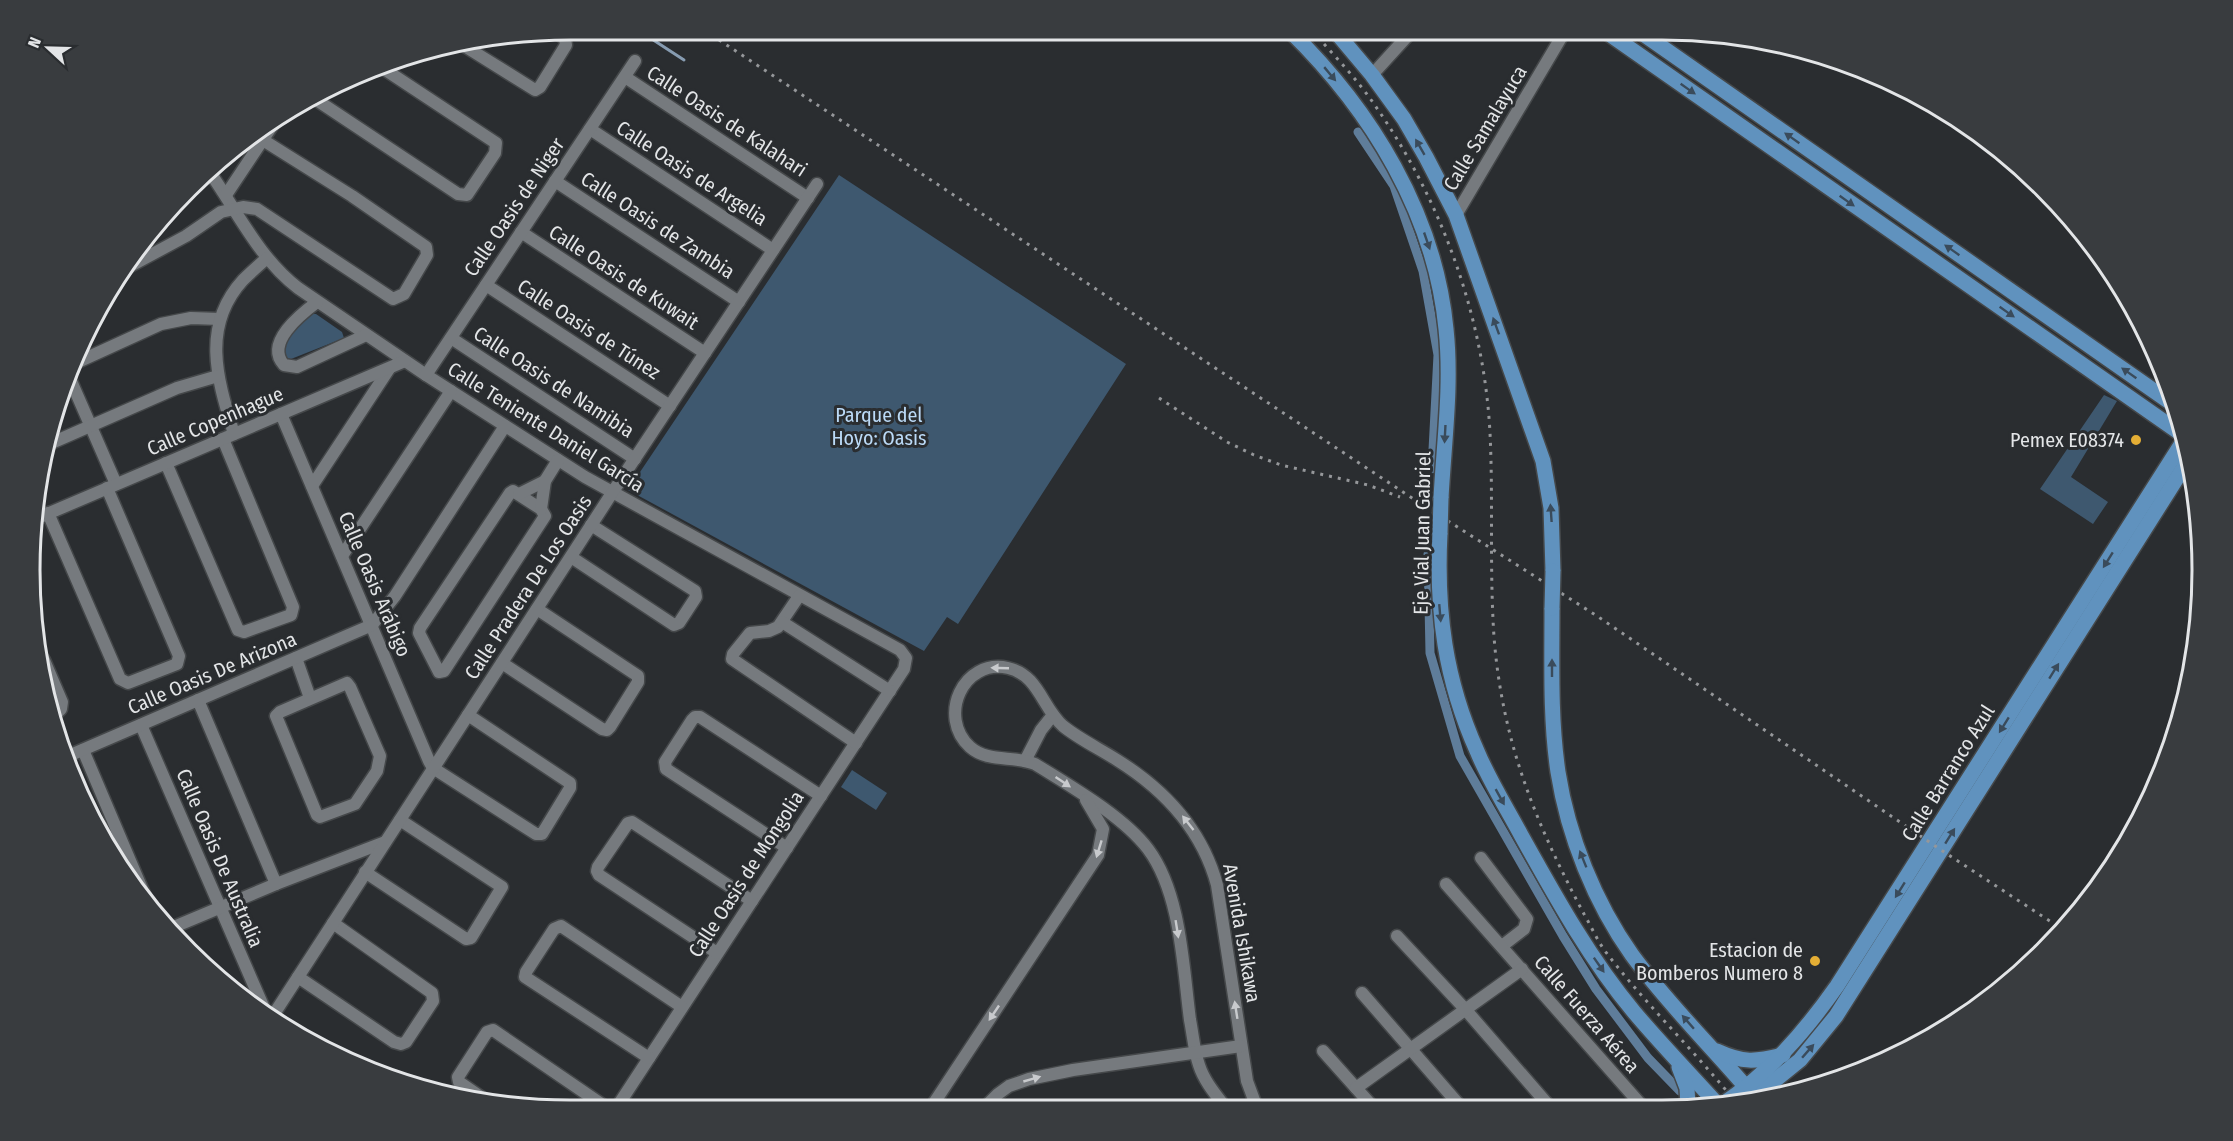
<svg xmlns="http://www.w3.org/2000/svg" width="2233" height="1141" font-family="'Fira Sans Condensed',sans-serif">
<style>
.green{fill:#3e586f}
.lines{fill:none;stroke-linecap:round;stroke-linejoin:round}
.stream{stroke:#879cb1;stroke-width:3}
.canal{stroke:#5f7d9a;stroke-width:9}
.minor-casing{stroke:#45484a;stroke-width:15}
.major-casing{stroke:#45484a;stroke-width:18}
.minor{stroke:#767a7e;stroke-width:12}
.major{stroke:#6092be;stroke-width:15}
.rail{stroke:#95979a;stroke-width:3;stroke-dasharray:3 6;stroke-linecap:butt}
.major-bridge-casing{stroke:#45484a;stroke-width:18;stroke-linecap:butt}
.major-bridge{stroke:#6092be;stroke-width:15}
.oneway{fill:#3a4b5b}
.oneway2{fill:#c8cacd}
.poi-dot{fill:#e4ae35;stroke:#2a2d30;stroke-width:2}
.labels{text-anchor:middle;stroke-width:6;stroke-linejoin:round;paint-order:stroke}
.street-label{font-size:20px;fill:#e3e5e7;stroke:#2a2d30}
.park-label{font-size:20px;fill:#bbdaf7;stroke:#2a2d30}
.poi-label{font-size:20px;fill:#e3e5e7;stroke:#2a2d30;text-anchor:end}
.rim{fill:none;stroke:#e3e5e7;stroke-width:3}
</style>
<rect width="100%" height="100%" fill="#2a2d30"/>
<g class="green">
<path d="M839 175 1126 364 958 624 947 617 924 651 628 490Z"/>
<path d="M309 314H316L342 332 344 338 291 359 285 358C283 337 296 328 309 314Z"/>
<path d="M2104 395 2117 401 2071 477 2108 502 2093 524 2040 489Z"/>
<path d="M852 770 887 793 876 810 841 787Z"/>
</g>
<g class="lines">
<path class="stream" d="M638 30 684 60"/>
<g class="canal">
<path d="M1358 132 1394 186 1423 271 1438 355 1432 469"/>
<path d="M1428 554 1430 653 1460 756 1563 936 1596 989 1648 1058 1680 1091"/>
</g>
<g class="minor-casing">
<g id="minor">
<path d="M466 47 535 90 540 87 566 45 565 39 557 32"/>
<path d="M1372 75 1412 31"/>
<path d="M625 77 808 198"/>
<path d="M318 101 458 194 467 195 495 153 496 143 381 67"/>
<path d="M590 129 773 250"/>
<path d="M211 174C238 213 260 259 298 288L426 375 585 477 900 650 906 658 904 669 615 1110"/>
<path d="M555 181 739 302"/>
<path d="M226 195 272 126"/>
<path d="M1456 215 1565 31"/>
<path d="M521 232 705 353"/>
<path d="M121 271 186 236 221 212 243 207 257 209 393 299 404 294 427 255 426 247 352 196 255 135"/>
<path d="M486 285 670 406"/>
<path d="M317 302C301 314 264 343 284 365L297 367 366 335"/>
<path d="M451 338 635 459"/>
<path d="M80 361 161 324 191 318 220 319"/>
<path d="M426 375 635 61"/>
<path d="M71 381 116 484"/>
<path d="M281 414 429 761 433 768 536 834H542L570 788V783L468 715"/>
<path d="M234 434C218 381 200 327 243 280 251 272 259 265 267 258"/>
<path d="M47 445 177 388 218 376"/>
<path d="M166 463 238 630 244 632 291 615 293 607 223 439"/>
<path d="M312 486 389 369"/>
<path d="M513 491 541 509 545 516 444 671 439 672 419 633 420 628 510 493Z"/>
<path d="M519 494 545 481"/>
<path d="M541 509 545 481 558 460"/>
<path d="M48 513 120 679 128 683 177 664 179 656 107 488"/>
<path d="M40 517 405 361"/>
<path d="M342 556 451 391"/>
<path d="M571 557 674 625 679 623 696 597 695 591 591 525"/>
<path d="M799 596 778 627 769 631 750 633 733 654 732 659 856 743"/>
<path d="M782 622 890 691"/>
<path d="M296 658 310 698"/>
<path d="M44 660 62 702 61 709 56 714"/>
<path d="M502 663 602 729 607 730 610 727 638 682V676L537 609"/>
<path d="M347 683 350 687 380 756 377 771 355 804 320 817 317 815 276 716 280 712Z"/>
<path d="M198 700 276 884"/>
<path d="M141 725 263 1006"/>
<path d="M83 750 148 903"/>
<path d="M66 757 372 625 395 596 505 426"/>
<path d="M1025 761 1041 730 1053 715"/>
<path d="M787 848 666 769 665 762 692 720 695 717H700L821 796"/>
<path d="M1481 858 1527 919 1524 929 1502 946"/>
<path d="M365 872 466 939 471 938 502 887 400 820"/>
<path d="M1446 884 1643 1107"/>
<path d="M169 929 276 884 385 842"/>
<path d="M1397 936 1465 1009 1550 1107"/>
<path d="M717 953 599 875 597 871 598 867 628 823 632 822 752 901"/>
<path d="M298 977 394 1042 401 1044 406 1042 433 1001 432 993 333 923"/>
<path d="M1362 993 1461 1107"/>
<path d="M274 1014 612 493 817 184"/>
<path d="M1323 1051 1373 1107"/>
<path d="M649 1058 525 977 526 972 554 929 561 926 682 1007"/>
<path d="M1356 1088 1522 969"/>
<path d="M488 1102 459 1082 458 1077 487 1032 493 1030 610 1110"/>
<path d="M1226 1108C1216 1095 1204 1081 1199 1065 1194 1051 1193 1035 1190 1020 1183 967 1181 893 1148 849 1123 816 1070 786 1035 764 1013 755 988 763 970 747 937 717 963 658 1008 668 1039 675 1042 708 1063 726 1079 739 1100 749 1117 760 1165 790 1202 829 1217 885L1247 1081 1257 1108"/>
<path d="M930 1109 1098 855 1103 829 1086 800"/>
<path d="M983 1109 998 1094 1009 1086 1029 1079 1073 1070 1241 1046"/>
</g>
</g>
<g class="major-casing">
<g id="major">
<path d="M1290 31C1371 110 1435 214 1446 329 1452 385 1444 442 1441 498"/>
<path d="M1335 31 1372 75 1404 119 1426 157 1456 215 1543 461 1551 508 1553 571"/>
<path d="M1605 31 2183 435"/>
<path d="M1639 31 2177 407"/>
<path d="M1440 533C1436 611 1445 680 1477 751 1489 780 1506 807 1521 835 1555 896 1589 958 1634 1012 1661 1044 1691 1075 1719 1106"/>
<path d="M1552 608C1552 663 1550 718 1558 772 1568 836 1595 903 1632 955 1668 1004 1712 1047 1751 1093"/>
<path d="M1717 1051C1743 1063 1755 1062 1783 1055"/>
<path d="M1679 1067 1687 1088 1688 1106"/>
<path d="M1748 1102 1800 1060 1836 1016 2189 459"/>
<path d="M1720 1106C1768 1074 1804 1033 1837 986L2184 440"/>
</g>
</g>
<use href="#minor" class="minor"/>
<use href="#major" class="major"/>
<g class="rail">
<path d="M704 30 1412 498 1597 616 1941 850 2065 931"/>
<path d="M1312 31C1333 54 1356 78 1374 104 1441 199 1484 317 1490 433 1493 495 1490 557 1493 619 1495 670 1505 724 1521 772 1537 821 1560 869 1584 914 1591 926 1597 940 1605 951 1646 1005 1696 1052 1738 1105"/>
<path d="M1159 398 1227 442 1254 455 1281 465 1368 485 1400 497"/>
</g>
<g class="major-bridge-casing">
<g id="major-bridge">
<path d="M1440 533 1441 498"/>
<path d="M1552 608 1553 571"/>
</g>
</g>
<use href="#major-bridge" class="major-bridge"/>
</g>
<defs><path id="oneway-solid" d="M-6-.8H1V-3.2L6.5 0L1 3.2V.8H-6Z" transform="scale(1.5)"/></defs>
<g class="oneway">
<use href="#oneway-solid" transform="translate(1330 74) rotate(50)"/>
<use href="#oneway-solid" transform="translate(1688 89) rotate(35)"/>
<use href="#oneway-solid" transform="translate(1792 138) rotate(-145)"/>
<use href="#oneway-solid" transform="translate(1420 147) rotate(-120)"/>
<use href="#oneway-solid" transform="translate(1847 201) rotate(35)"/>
<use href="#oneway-solid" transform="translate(1427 241) rotate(71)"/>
<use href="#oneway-solid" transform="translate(1952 250) rotate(-145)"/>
<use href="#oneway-solid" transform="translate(2007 312) rotate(35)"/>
<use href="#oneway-solid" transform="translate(1496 326) rotate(-110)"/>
<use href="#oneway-solid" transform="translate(2129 373) rotate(-145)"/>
<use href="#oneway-solid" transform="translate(1445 434) rotate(93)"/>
<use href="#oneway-solid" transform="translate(1551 513) rotate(-94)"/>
<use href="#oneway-solid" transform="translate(2108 560) rotate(122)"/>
<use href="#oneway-solid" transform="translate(1440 613) rotate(85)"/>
<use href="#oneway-solid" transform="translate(1552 668) rotate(-90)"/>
<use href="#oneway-solid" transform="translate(2054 671) rotate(-58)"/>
<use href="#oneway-solid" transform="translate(2004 725) rotate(122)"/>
<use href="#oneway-solid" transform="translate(1500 797) rotate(61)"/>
<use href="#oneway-solid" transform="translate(1950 836) rotate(-58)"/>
<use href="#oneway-solid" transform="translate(1583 859) rotate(-112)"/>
<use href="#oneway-solid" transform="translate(1900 890) rotate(122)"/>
<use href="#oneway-solid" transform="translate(1599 965) rotate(55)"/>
<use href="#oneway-solid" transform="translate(1688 1022) rotate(-131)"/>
<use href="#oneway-solid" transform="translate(1808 1051) rotate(-49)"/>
</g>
<g class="oneway2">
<use href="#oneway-solid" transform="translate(1000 668) rotate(-178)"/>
<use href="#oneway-solid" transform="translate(1063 782) rotate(34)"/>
<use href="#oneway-solid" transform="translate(1188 823) rotate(-128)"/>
<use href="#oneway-solid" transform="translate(1099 849) rotate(107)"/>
<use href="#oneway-solid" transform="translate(1177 929) rotate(81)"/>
<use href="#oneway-solid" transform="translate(1236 1010) rotate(-99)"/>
<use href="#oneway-solid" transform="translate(994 1013) rotate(124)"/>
<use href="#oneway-solid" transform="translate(1032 1079) rotate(-16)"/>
</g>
<g class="poi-dot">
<circle cx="2136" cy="440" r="6"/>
<circle cx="1815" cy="961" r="6"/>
</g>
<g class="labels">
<g class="street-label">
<text transform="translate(727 121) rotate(33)" y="7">Calle Oasis de Kalahari</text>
<text transform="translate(1485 128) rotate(-59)" y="7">Calle Samalayuca</text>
<text transform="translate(692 173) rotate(33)" y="7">Calle Oasis de Argelia</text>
<text transform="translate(514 207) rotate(-56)" y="7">Calle Oasis de Niger</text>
<text transform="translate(658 225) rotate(33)" y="7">Calle Oasis de Zambia</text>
<text transform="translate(624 277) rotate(33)" y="7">Calle Oasis de Kuwait</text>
<text transform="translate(589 329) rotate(33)" y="7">Calle Oasis de Túnez</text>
<text transform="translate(554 382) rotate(33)" y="7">Calle Oasis de Namibia</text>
<text transform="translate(215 421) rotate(-23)" y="7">Calle Copenhague</text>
<text transform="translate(546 427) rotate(32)" y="7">Calle Teniente Daniel García</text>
<text transform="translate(1422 533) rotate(-89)" y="7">Eje Vial Juan Gabriel</text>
<text transform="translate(375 584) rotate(67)" y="7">Calle Oasis Arábigo</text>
<text transform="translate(528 587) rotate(-57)" y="7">Calle Pradera De Los Oasis</text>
<text transform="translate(212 673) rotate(-23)" y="7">Calle Oasis De Arizona</text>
<text transform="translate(1948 773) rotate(-58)" y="7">Calle Barranco Azul</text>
<text transform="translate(220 858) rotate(67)" y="7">Calle Oasis De Australia</text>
<text transform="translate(746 874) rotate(-57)" y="7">Calle Oasis de Mongolia</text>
<text transform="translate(1242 933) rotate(80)" y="7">Avenida Ishikawa</text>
<text transform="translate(1587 1014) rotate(49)" y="7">Calle Fuerza Aérea</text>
</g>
<g class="park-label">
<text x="879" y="422">Parque del<tspan x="879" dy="23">Hoyo: Oasis</tspan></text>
</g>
<g class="poi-label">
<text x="2124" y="447">Pemex E08374</text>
<text x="1803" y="957">Estacion de<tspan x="1803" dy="23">Bomberos Numero 8</tspan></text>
</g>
</g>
<path d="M0 0H2233V1141H0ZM570 40H1662A530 530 0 0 1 2192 570V570A530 530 0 0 1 1662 1100H570A530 530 0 0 1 40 570V570A530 530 0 0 1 570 40Z" fill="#393c3f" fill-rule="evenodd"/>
<path class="rim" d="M570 40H1662A530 530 0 0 1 2192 570V570A530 530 0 0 1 1662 1100H570A530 530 0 0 1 40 570V570A530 530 0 0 1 570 40Z"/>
<g transform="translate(48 48) rotate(292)" stroke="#2a2d30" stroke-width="4.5" paint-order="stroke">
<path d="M0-4.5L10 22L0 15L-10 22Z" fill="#e3e5e7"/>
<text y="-9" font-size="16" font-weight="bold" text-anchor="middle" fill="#e3e5e7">N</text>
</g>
</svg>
